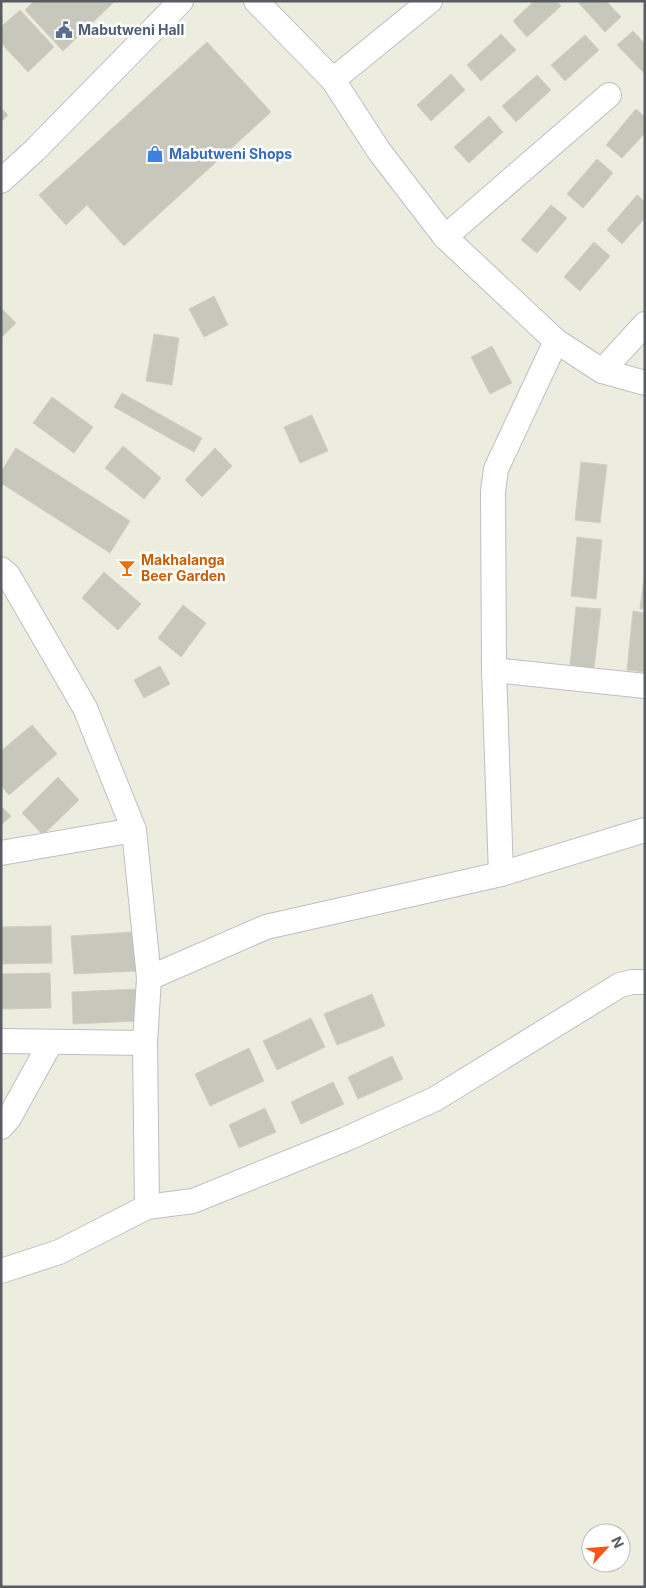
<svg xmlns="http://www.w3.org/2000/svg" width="646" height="1588" font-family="Inter,sans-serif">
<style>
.building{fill:#c8c7bc;stroke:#d2d0bd}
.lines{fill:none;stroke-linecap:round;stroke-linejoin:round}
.street-casing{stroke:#bcbec5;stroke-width:26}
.street{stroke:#fff;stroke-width:24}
.labels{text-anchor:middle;stroke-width:5;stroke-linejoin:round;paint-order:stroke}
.service-label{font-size:14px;font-weight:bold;fill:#4e5e75;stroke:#fff;text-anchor:start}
.shop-label{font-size:14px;font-weight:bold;fill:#366cbe;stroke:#fff;text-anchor:start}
.food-label{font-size:14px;font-weight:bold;fill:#c56008;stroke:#fff;text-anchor:start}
</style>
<rect width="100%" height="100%" fill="#ededdf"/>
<g class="building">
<path d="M115 1 63 51 25 10 34 1Z"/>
<path d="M534 1H557L561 6 527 37 513 21Z"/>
<path d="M577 1H606L621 17 605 32Z"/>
<path d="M20 10 54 47 28 72 1 43V27Z"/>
<path d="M633 31 645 44V74L617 45Z"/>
<path d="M501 34 516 50 481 81 467 65Z"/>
<path d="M585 35 599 50 565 81 551 65Z"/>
<path d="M207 42 271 112 124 246 87 205 66 225 39 195Z"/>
<path d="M451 74 465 90 431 121 417 105Z"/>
<path d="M537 75 551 90 516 122 502 106Z"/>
<path d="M1 108 8 115 1 122Z"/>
<path d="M636 109 645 117V133L622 158 606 145Z"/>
<path d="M489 116 503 132 469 163 454 147Z"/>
<path d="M597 159 613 173 583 208 567 194Z"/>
<path d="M637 195 645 202V218L622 244 607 230Z"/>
<path d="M551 205 567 218 537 253 521 240Z"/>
<path d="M594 242 610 256 580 291 564 277Z"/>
<path d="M214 296 228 325 204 337 189 309Z"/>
<path d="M1 308 16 323 1 338Z"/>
<path d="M154 334 179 338 172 385 146 381Z"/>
<path d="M492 346 512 383 490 394 471 357Z"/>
<path d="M122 393 202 438 194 452 114 407Z"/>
<path d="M52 397 93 427 74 453 33 423Z"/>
<path d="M312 415 328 451 300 463 284 427Z"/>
<path d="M123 446 161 478 144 499 105 468Z"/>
<path d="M16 448 130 521 110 553 1 483V472Z"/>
<path d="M215 448 232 466 202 497 185 480Z"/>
<path d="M581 462 607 465 600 523 575 520Z"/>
<path d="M577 537 602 540 596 599 571 596Z"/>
<path d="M645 570V609H640Z"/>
<path d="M104 572 141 604 118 630 82 598Z"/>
<path d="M183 605 206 623 181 657 158 638Z"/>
<path d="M576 607 601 609 594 668 570 665Z"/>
<path d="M633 611 645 613V672L627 670Z"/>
<path d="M160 666 170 684 144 698 134 680Z"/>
<path d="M32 725 57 754 9 795 1 786V751Z"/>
<path d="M58 777 79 800 43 835 22 813Z"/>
<path d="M1 806 11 816 1 825Z"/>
<path d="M51 926 52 963 1 964V927Z"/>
<path d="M133 932 136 971 74 974 71 936Z"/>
<path d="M50 973 51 1008 1 1009V974Z"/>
<path d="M137 989 139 1021 73 1024 72 992Z"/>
<path d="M372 994 385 1026 337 1045 324 1014Z"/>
<path d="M311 1018 325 1047 277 1070 263 1041Z"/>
<path d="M249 1048 264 1081 210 1106 195 1074Z"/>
<path d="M392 1056 403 1079 358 1099 348 1077Z"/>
<path d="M333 1082 344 1104 301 1124 291 1102Z"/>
<path d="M265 1108 276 1132 239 1148 229 1125Z"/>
</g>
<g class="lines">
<g class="street-casing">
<g id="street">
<path d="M256 1 333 80 379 151 445 237 556 341 602 371 645 383"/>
<path d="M333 80 430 1"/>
<path d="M1 181 35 150 181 1"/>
<path d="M445 237 609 95"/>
<path d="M602 371 645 324"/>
<path d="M1 569 8 575 85 708 134 830 149 978 145 1043 147 1207 59 1252 1 1271"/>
<path d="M494 670 645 686"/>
<path d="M1 853 134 830"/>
<path d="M501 874 494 670 493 492 496 469 556 341"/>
<path d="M149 978 266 927 501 874 645 830"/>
<path d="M1 1041 145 1043"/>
<path d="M1 1127 9 1118 51 1042"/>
<path d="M147 1207 193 1201 346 1139 435 1099 620 985 632 982H645"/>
</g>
</g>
<use href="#street" class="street"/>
</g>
<defs>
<g id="civic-bare" transform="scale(1.35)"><path d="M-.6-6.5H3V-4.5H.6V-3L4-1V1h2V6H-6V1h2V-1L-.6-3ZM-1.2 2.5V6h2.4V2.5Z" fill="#5c6f8a" stroke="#fff" stroke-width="2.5" paint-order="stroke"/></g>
<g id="shop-bare" transform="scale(1.35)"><path d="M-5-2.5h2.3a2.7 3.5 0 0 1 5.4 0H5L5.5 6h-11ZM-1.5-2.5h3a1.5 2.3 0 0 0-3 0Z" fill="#3f7fe0" stroke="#fff" stroke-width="2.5" paint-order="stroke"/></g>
<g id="bar-bare" transform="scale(1.35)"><path d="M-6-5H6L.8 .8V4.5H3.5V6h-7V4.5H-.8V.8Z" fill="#e8710a" stroke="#fff" stroke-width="2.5" paint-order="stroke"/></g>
</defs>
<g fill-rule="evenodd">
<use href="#civic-bare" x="64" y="30"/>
<use href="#shop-bare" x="155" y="154"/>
<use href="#bar-bare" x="127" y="568"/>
</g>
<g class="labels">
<g class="service-label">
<text x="78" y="35">Mabutweni Hall</text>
</g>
<g class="shop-label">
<text x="169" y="159">Mabutweni Shops</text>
</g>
<g class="food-label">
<text x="141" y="565">Makhalanga<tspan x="141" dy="16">Beer Garden</tspan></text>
</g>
</g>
<rect width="646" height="1588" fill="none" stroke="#585b62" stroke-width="5"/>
<g transform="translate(606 1548) rotate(64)"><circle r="24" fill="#ffffff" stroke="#bcbdc0"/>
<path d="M0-4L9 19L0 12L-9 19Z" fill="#fb5317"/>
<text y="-8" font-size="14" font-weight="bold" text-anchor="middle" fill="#585b62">N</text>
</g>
</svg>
